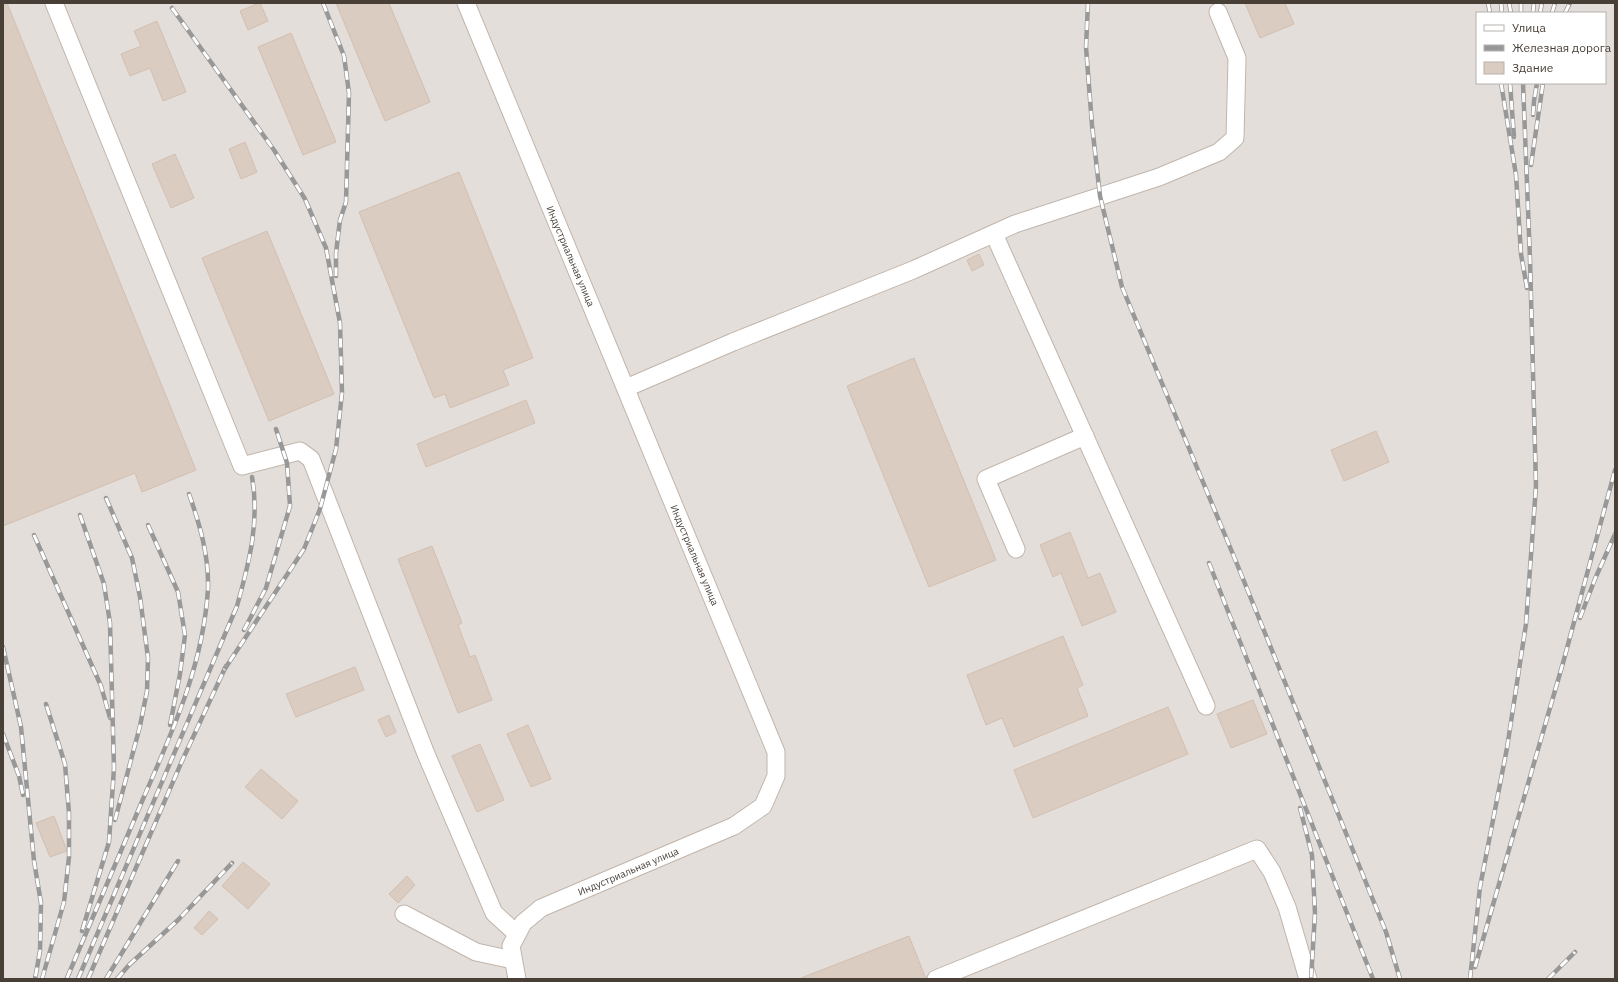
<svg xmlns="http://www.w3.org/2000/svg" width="1618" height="982" font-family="'IBM Plex Sans',sans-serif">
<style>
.industrial{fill:#e4deda;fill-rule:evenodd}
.building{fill:#daccc1;stroke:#d2bfb1}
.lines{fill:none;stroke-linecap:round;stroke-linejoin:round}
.minor-casing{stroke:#c0b5ab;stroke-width:19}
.minor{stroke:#fff;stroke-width:17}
.rail-casing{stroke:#989898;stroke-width:4.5}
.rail{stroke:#fff;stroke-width:3;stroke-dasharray:9;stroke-linecap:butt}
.labels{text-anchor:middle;stroke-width:3;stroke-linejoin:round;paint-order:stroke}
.street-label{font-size:10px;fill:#483f37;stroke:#fff}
</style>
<rect width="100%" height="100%" fill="#f5efe9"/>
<path class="industrial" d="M3 3H1615V979H3ZM1477 13H1605V83H1477Z"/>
<g class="building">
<path d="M3 3H7L196 470 142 492 135 473 3 526Z"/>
<path d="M259 3H260L268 21 248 30 240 11Z"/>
<path d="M336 3H389L430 102 385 121Z"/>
<path d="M1245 3H1285L1294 24 1260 38Z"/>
<path d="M157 21 186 92 163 101 150 68 130 76 121 54 141 46 134 31Z"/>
<path d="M291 33 336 142 303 155 258 47Z"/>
<path d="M245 142 257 172 241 179 229 149Z"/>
<path d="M175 154 194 198 171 208 152 164Z"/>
<path d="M459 172 533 358 503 370 509 385 450 408 445 394 434 398 359 212Z"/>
<path d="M267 231 334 394 269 421 202 258Z"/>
<path d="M979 254 984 265 972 271 967 260Z"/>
<path d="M914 358 996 560 929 587 847 386Z"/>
<path d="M526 400 535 423 426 467 417 444Z"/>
<path d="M1376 431 1389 462 1344 481 1331 450Z"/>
<path d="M1070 532 1088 578 1100 573 1116 612 1082 626 1061 573 1053 577 1040 545Z"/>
<path d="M432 546 462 623 458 625 470 657 475 655 492 700 458 713 398 559Z"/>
<path d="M1063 636 1083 685 1077 688 1088 716 1014 747 1002 718 986 725 967 675Z"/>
<path d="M355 667 364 690 296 717 286 694Z"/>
<path d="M1253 700 1267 734 1231 748 1217 714Z"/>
<path d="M1168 707 1188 754 1033 818 1014 770Z"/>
<path d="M389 715 396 732 386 737 378 720Z"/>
<path d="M528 725 551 779 531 787 507 734Z"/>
<path d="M480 744 504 800 477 812 452 756Z"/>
<path d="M261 769 298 801 282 819 245 787Z"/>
<path d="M54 816 67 851 50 857 36 823Z"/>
<path d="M243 862 270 884 248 909 222 886Z"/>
<path d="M407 876 415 885 398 903 389 894Z"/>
<path d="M209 911 218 919 202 935 194 928Z"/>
<path d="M909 936 926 979H801V978Z"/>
</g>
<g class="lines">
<g class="minor-casing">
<g id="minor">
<path d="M54 3 242 466 300 451 311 459 426 754 494 913 517 934"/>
<path d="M466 3 776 752V776L763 806 734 826 541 908 523 923 511 946 517 979"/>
<path d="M994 234 1206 706"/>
<path d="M626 388 733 342 913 270 1015 224 1159 177 1219 152 1235 138 1237 58 1218 12"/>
<path d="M1016 549 986 479 1085 436"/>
<path d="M404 914 476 952 513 960"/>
<path d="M936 979 1257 849 1272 872 1287 907 1308 979"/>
</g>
</g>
<use href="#minor" class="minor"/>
<g class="rail-casing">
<g id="rail">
<path d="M323 3 344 56 349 93 346 202 340 220 336 253V276"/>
<path d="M1088 3 1086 47 1092 125 1100 196 1122 287 1237 564 1386 932 1400 979"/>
<path d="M1488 3 1490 13"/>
<path d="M1501 3 1502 13"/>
<path d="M1509 3 1511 13"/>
<path d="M172 8 274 150 305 199 326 248 340 323 342 393 336 449 320 509 304 549 224 670"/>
<path d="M1521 13V3"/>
<path d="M1533 13 1534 3"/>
<path d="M1540 13 1542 3"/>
<path d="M1552 13 1555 3"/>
<path d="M1565 13 1570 3"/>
<path d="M1501 83 1516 175 1521 254 1527 288"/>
<path d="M1510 83 1514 137"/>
<path d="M1533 115 1534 101 1537 83"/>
<path d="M1531 165 1543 83"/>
<path d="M106 498 132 558 140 597 148 658 147 691 140 726 115 820"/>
<path d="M80 515 104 584 110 623 114 768 109 842 82 931"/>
<path d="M148 525 178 592 185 635 180 674 170 725"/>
<path d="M34 535 101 686 110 718"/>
<path d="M1209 563 1373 979"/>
<path d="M1580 618 1595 579 1615 534"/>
<path d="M244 630 266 588 290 506 287 463 276 429"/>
<path d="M3 647 21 727 34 861 41 903 40 951 35 979"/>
<path d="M3 734 19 776 23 795"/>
<path d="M1300 808 1312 855 1315 913 1311 979"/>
<path d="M1475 967 1563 663 1615 470"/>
<path d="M67 978C92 918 118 859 143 799 173 730 203 666 208 589 209 556 200 525 189 494"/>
<path d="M42 979 64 902 69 857V813L65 764 46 704"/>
<path d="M78 979 237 606C249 563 260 522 252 477"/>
<path d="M88 979 182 761 226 666"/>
<path d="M106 979 178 861"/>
<path d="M117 979 129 965 178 920 232 863"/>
<path d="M1470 979 1480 887 1507 748 1526 624 1536 486 1530 259 1523 83"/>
<path d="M1548 979 1575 952"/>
</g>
</g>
<use href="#rail" class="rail"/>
</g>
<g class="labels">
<g class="street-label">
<text transform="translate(571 256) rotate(67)" y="4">Индустриальная улица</text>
<text transform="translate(695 555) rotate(67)" y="4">Индустриальная улица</text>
<text transform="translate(628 871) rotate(-23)" y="4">Индустриальная улица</text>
</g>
</g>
<rect width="1618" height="982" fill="none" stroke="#483f37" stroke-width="8"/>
<rect x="1476" y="12" width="130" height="72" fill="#ffffff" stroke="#b6b2af"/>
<rect x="1484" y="25" width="20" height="6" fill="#ffffff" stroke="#b6b2af"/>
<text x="1512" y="32" font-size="12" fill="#483f37">Улица</text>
<rect x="1484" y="45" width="20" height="6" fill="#989898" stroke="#b6b2af"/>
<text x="1512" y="52" font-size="12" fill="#483f37">Железная дорога</text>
<rect x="1484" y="62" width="20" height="12" fill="#daccc1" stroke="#b6b2af"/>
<text x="1512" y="72" font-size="12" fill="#483f37">Здание</text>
</svg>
